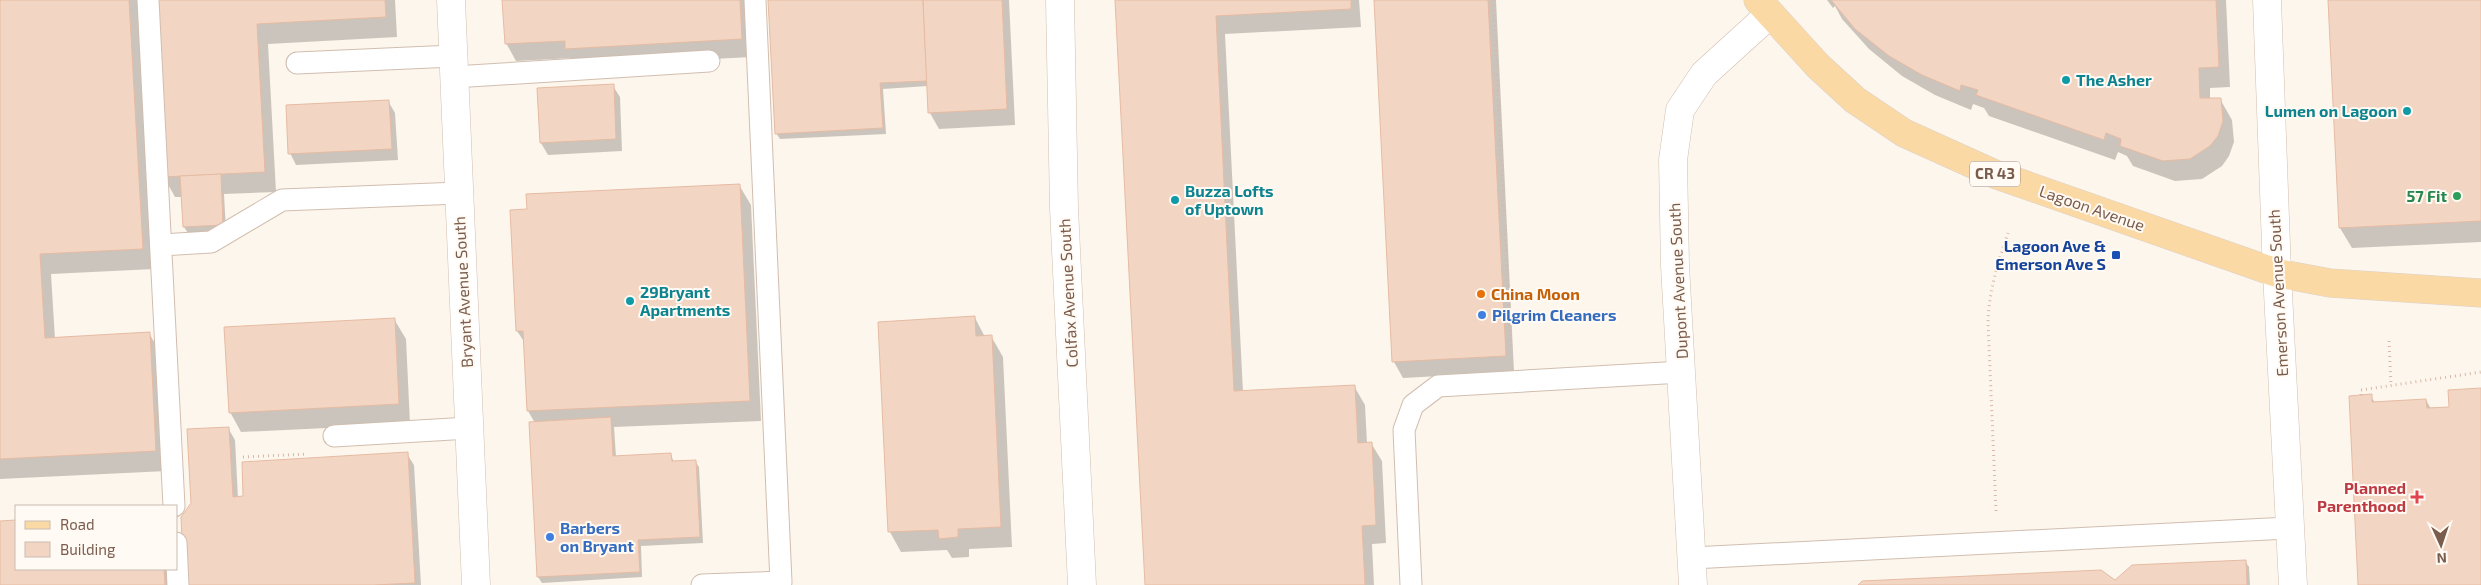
<svg xmlns="http://www.w3.org/2000/svg" width="2481" height="585" font-family="'Exo 2',sans-serif">
<style>
.shadow{fill:#0003}
.building{fill:#f3d5c3;stroke:#e6bba3}
.lines{fill:none;stroke-linecap:round;stroke-linejoin:round}
.service-casing{stroke:#d1beb0;stroke-width:23}
.minor-casing{stroke:#d1beb0;stroke-width:29}
.tertiary-casing{stroke:#d1beb0;stroke-width:29}
.primary-casing{stroke:#dad1cd;stroke-width:29}
.path{stroke:#d9b8a5;stroke-width:3;stroke-dasharray:1 4;stroke-linecap:butt}
.service{stroke:#fff;stroke-width:21}
.minor{stroke:#fff;stroke-width:28}
.tertiary{stroke:#fff;stroke-width:28}
.primary{stroke:#fbd9a5;stroke-width:28}
.culture-dot{fill:#0f9aa8;stroke:#fffaf3;stroke-width:2}
.leisure-dot{fill:#2e9e5b;stroke:#fffaf3;stroke-width:2}
.transit-dot{fill:#1a4fb4;stroke:#fffaf3;stroke-width:2}
.food-dot{fill:#e8710a;stroke:#fffaf3;stroke-width:2}
.shop-dot{fill:#3f7fe0;stroke:#fffaf3;stroke-width:2}
.health-dot{fill:#e0444e;stroke:#fffaf3;stroke-width:2}
.labels{text-anchor:middle;stroke-width:4;stroke-linejoin:round;paint-order:stroke}
.shield{fill:#fffaf3;stroke:#a28b7f;stroke-width:1}
.shield-label{font-size:15px;font-weight:bold;fill:#7a5c4d}
.culture-label{font-size:16px;font-weight:bold;fill:#0d838f;stroke:#fffaf3;text-anchor:start}
.leisure-label{font-size:16px;font-weight:bold;fill:#27864d;stroke:#fffaf3;text-anchor:end}
.street-label{font-size:16px;fill:#7a5c4d;stroke:#fffaf3}
.transit-label{font-size:16px;font-weight:bold;fill:#164399;stroke:#fffaf3;text-anchor:end}
.food-label{font-size:16px;font-weight:bold;fill:#c56008;stroke:#fffaf3;text-anchor:start}
.shop-label{font-size:16px;font-weight:bold;fill:#366cbe;stroke:#fffaf3;text-anchor:start}
.health-label{font-size:16px;font-weight:bold;fill:#be3a42;stroke:#fffaf3;text-anchor:end}
</style>
<rect width="100%" height="100%" fill="#fdf6ec"/>
<g class="shadow">
<path d="M0 0H139L154 269 51 274 55 339 149 333 161 354 167 471 0 479Z"/>
<path d="M154 0H395L397 37 268 44 276 192 224 194 226 231 188 233 184 227 183 197H175L164 177Z"/>
<path d="M504 0H749L752 57 577 66 572 58 516 61 506 43Z"/>
<path d="M769 0H1009L1015 125 939 129 930 113 928 86 883 89 886 134 780 139 776 133Z"/>
<path d="M1117 0H1359L1361 27 1225 34 1243 392 1354 386 1365 405 1367 443H1371L1382 461 1386 543 1372 544 1374 585H1146Z"/>
<path d="M1376 0H1496L1514 372 1403 378 1394 362Z"/>
<path d="M1827 0H2226L2230 87 2210 88V100L2220 99 2232 120 2234 142 2229 156 2222 166 2202 179 2175 181 2133 166 2127 156 2118 152 2115 160 1989 116 1984 108 1973 104 1971 110 1935 95 1902 76 1869 49 1842 19 1835 6 1833 8Z"/>
<path d="M2329 0H2481V242L2352 248 2340 228Z"/>
<path d="M613 86 620 97 622 151 548 155 541 143Z"/>
<path d="M388 101 395 113 398 160 296 165 290 153Z"/>
<path d="M739 185 751 205 761 421 614 427 616 457 670 454 674 462 695 461 699 467 703 543 641 546 642 577 542 583 538 577 535 423 528 411 525 343 517 331Z"/>
<path d="M975 318 985 337 991 336 1003 357 1012 547 969 549V557L952 558 947 550 901 552 890 532 879 323Z"/>
<path d="M394 319 406 339 410 424 241 432 230 412Z"/>
<path d="M2481 389V585H2360L2371 396 2375 403 2426 400 2431 409 2450 408Z"/>
<path d="M228 428 235 440 238 498 407 454 414 465 421 585H188L193 504Z"/>
<path d="M16 521V569H174L175 585H0V522Z"/>
<path d="M2245 561 2249 567 2250 585H1860L2115 582Z"/>
</g>
<g class="building">
<path d="M0 0H129L143 249 40 254 45 338 150 332 156 451 0 459Z"/>
<path d="M153 0H385L386 17 257 24 265 172 162 177Z"/>
<path d="M502 0H740L742 39 565 49V41L505 44Z"/>
<path d="M768 0H923L927 81 880 83 883 128 775 134Z"/>
<path d="M923 0H1002L1007 109 928 113Z"/>
<path d="M1115 0H1351V9L1216 16 1234 391 1355 385 1358 443 1372 442 1376 525 1362 526 1365 585H1145Z"/>
<path d="M1374 0H1488L1506 356 1392 362Z"/>
<path d="M1831 0H2216L2219 67 2199 68 2200 98H2221L2223 121 2218 136 2210 146 2190 159 2163 161 2120 146 2121 139 2106 133 2104 140 1976 95 1978 90 1961 85 1960 91 1922 75 1889 56 1855 29Z"/>
<path d="M2328 0H2481V221L2339 228Z"/>
<path d="M614 84 616 139 540 143 537 88Z"/>
<path d="M389 100 392 149 288 154 286 105Z"/>
<path d="M221 174 223 225 183 227 180 176Z"/>
<path d="M740 184 750 401 527 411 523 331H516L510 210 527 209 526 194Z"/>
<path d="M975 316 976 336 992 335 1001 527 958 529V537L939 539 938 530 888 532 878 322Z"/>
<path d="M395 318 399 404 229 413 224 327Z"/>
<path d="M2481 388V585H2358L2349 396 2372 394V402L2426 399 2427 408 2449 407 2448 390Z"/>
<path d="M611 417 613 456 671 453 672 461 696 460 700 537 638 540 640 572 537 577 529 422Z"/>
<path d="M229 427 233 497 243 496 242 462 408 452 415 583 374 585H189L184 581 181 517 191 503 187 429Z"/>
<path d="M16 520V569H164L165 585H0V521Z"/>
<path d="M2246 560 2247 585H1858L1862 581 2101 570 2115 580 2132 565Z"/>
</g>
<g class="lines">
<g class="service-casing">
<g id="service">
<path d="M148 0 174 506"/>
<path d="M297 63 453 56"/>
<path d="M454 77 709 61"/>
<path d="M161 245 211 242 282 200 459 193"/>
<path d="M334 436 469 428"/>
<path d="M176 543 178 585"/>
<path d="M1692 558 2290 528"/>
<path d="M702 585 781 582 755 0"/>
<path d="M1411 585 1404 430 1413 405 1438 386 1682 372"/>
</g>
</g>
<g class="minor-casing">
<g id="minor">
<path d="M451 0 476 585"/>
<path d="M1060 0 1064 208 1082 585"/>
<path d="M2267 0 2277 273 2293 585"/>
</g>
</g>
<g class="tertiary-casing">
<path id="tertiary" d="M1693 585 1675 266 1673 160 1680 110 1704 74 1770 14"/>
</g>
<g class="primary-casing">
<path id="primary" d="M1758 0 1818 66 1855 100 1904 133 1997 175 2277 273 2330 283 2481 293"/>
</g>
<g class="path">
<path d="M1493 0 1511 349"/>
<path d="M2389 341 2391 386"/>
<path d="M2361 395V390L2481 372"/>
<path d="M243 457 307 454"/>
<path d="M1996 511 1988 322C1989 290 1998 263 2008 233"/>
</g>
<use href="#service" class="service"/>
<use href="#minor" class="minor"/>
<use href="#tertiary" class="tertiary"/>
<use href="#primary" class="primary"/>
</g>
<g class="culture-dot">
<circle cx="2066" cy="80" r="5"/>
<circle cx="2407" cy="111" r="5"/>
<circle cx="1175" cy="200" r="5"/>
<circle cx="630" cy="301" r="5"/>
</g>
<circle class="leisure-dot" cx="2457" cy="196" r="5"/>
<rect class="transit-dot" x="2111" y="250" width="10" height="10" rx="2.5"/>
<circle class="food-dot" cx="1481" cy="294" r="5"/>
<g class="shop-dot">
<circle cx="1482" cy="315" r="5"/>
<circle cx="550" cy="537" r="5"/>
</g>
<path class="health-dot" d="M2414.5 489.5h5v5h5v5h-5v5h-5v-5h-5v-5h5z"/>
<g class="labels">
<rect class="shield" x="1970" y="161.5" width="50" height="25" rx="4"/>
<g class="shield-label">
<text x="1995" y="179">CR 43</text>
</g>
<g class="culture-label">
<text x="2076" y="86">The Asher</text>
<text x="2397" y="117" text-anchor="end">Lumen on Lagoon</text>
<text x="1185" y="197">Buzza Lofts<tspan x="1185" dy="18">of Uptown</tspan></text>
<text x="640" y="298">29Bryant<tspan x="640" dy="18">Apartments</tspan></text>
</g>
<g class="leisure-label">
<text x="2447" y="202">57 Fit</text>
</g>
<g class="street-label">
<text transform="translate(2092 208) rotate(19)" y="6">Lagoon Avenue</text>
<text transform="translate(1678 281) rotate(-93)" y="6">Dupont Avenue South</text>
<text transform="translate(463 292) rotate(-93)" y="6">Bryant Avenue South</text>
<text transform="translate(1068 293) rotate(-93)" y="6">Colfax Avenue South</text>
<text transform="translate(2278 293) rotate(-93)" y="6">Emerson Avenue South</text>
</g>
<g class="transit-label">
<text x="2106" y="252">Lagoon Ave &amp;<tspan x="2106" dy="18">Emerson Ave S</tspan></text>
</g>
<g class="food-label">
<text x="1491" y="300">China Moon</text>
</g>
<g class="shop-label">
<text x="1492" y="321">Pilgrim Cleaners</text>
<text x="560" y="534">Barbers<tspan x="560" dy="18">on Bryant</tspan></text>
</g>
<g class="health-label">
<text x="2406" y="494">Planned<tspan x="2406" dy="18">Parenthood</tspan></text>
</g>
</g>
<rect x="15" y="505" width="162" height="65" fill="#fffaf3" stroke="#cabbb1"/>
<rect x="25" y="521" width="25" height="8" fill="#fbd9a5" stroke="#cabbb1"/>
<text x="60" y="530" font-size="15" fill="#7a5c4d">Road</text>
<rect x="25" y="542" width="25" height="15" fill="#f3d5c3" stroke="#cabbb1"/>
<text x="60" y="555" font-size="15" fill="#7a5c4d">Building</text>
<g transform="translate(2441 545) rotate(177)" stroke="#fffaf3" stroke-width="4" paint-order="stroke">
<path d="M0-4L9 19L0 12L-9 19Z" fill="#7a5c4d"/>
<text y="-8" font-size="14" font-weight="bold" text-anchor="middle" fill="#7a5c4d">N</text>
</g>
</svg>
